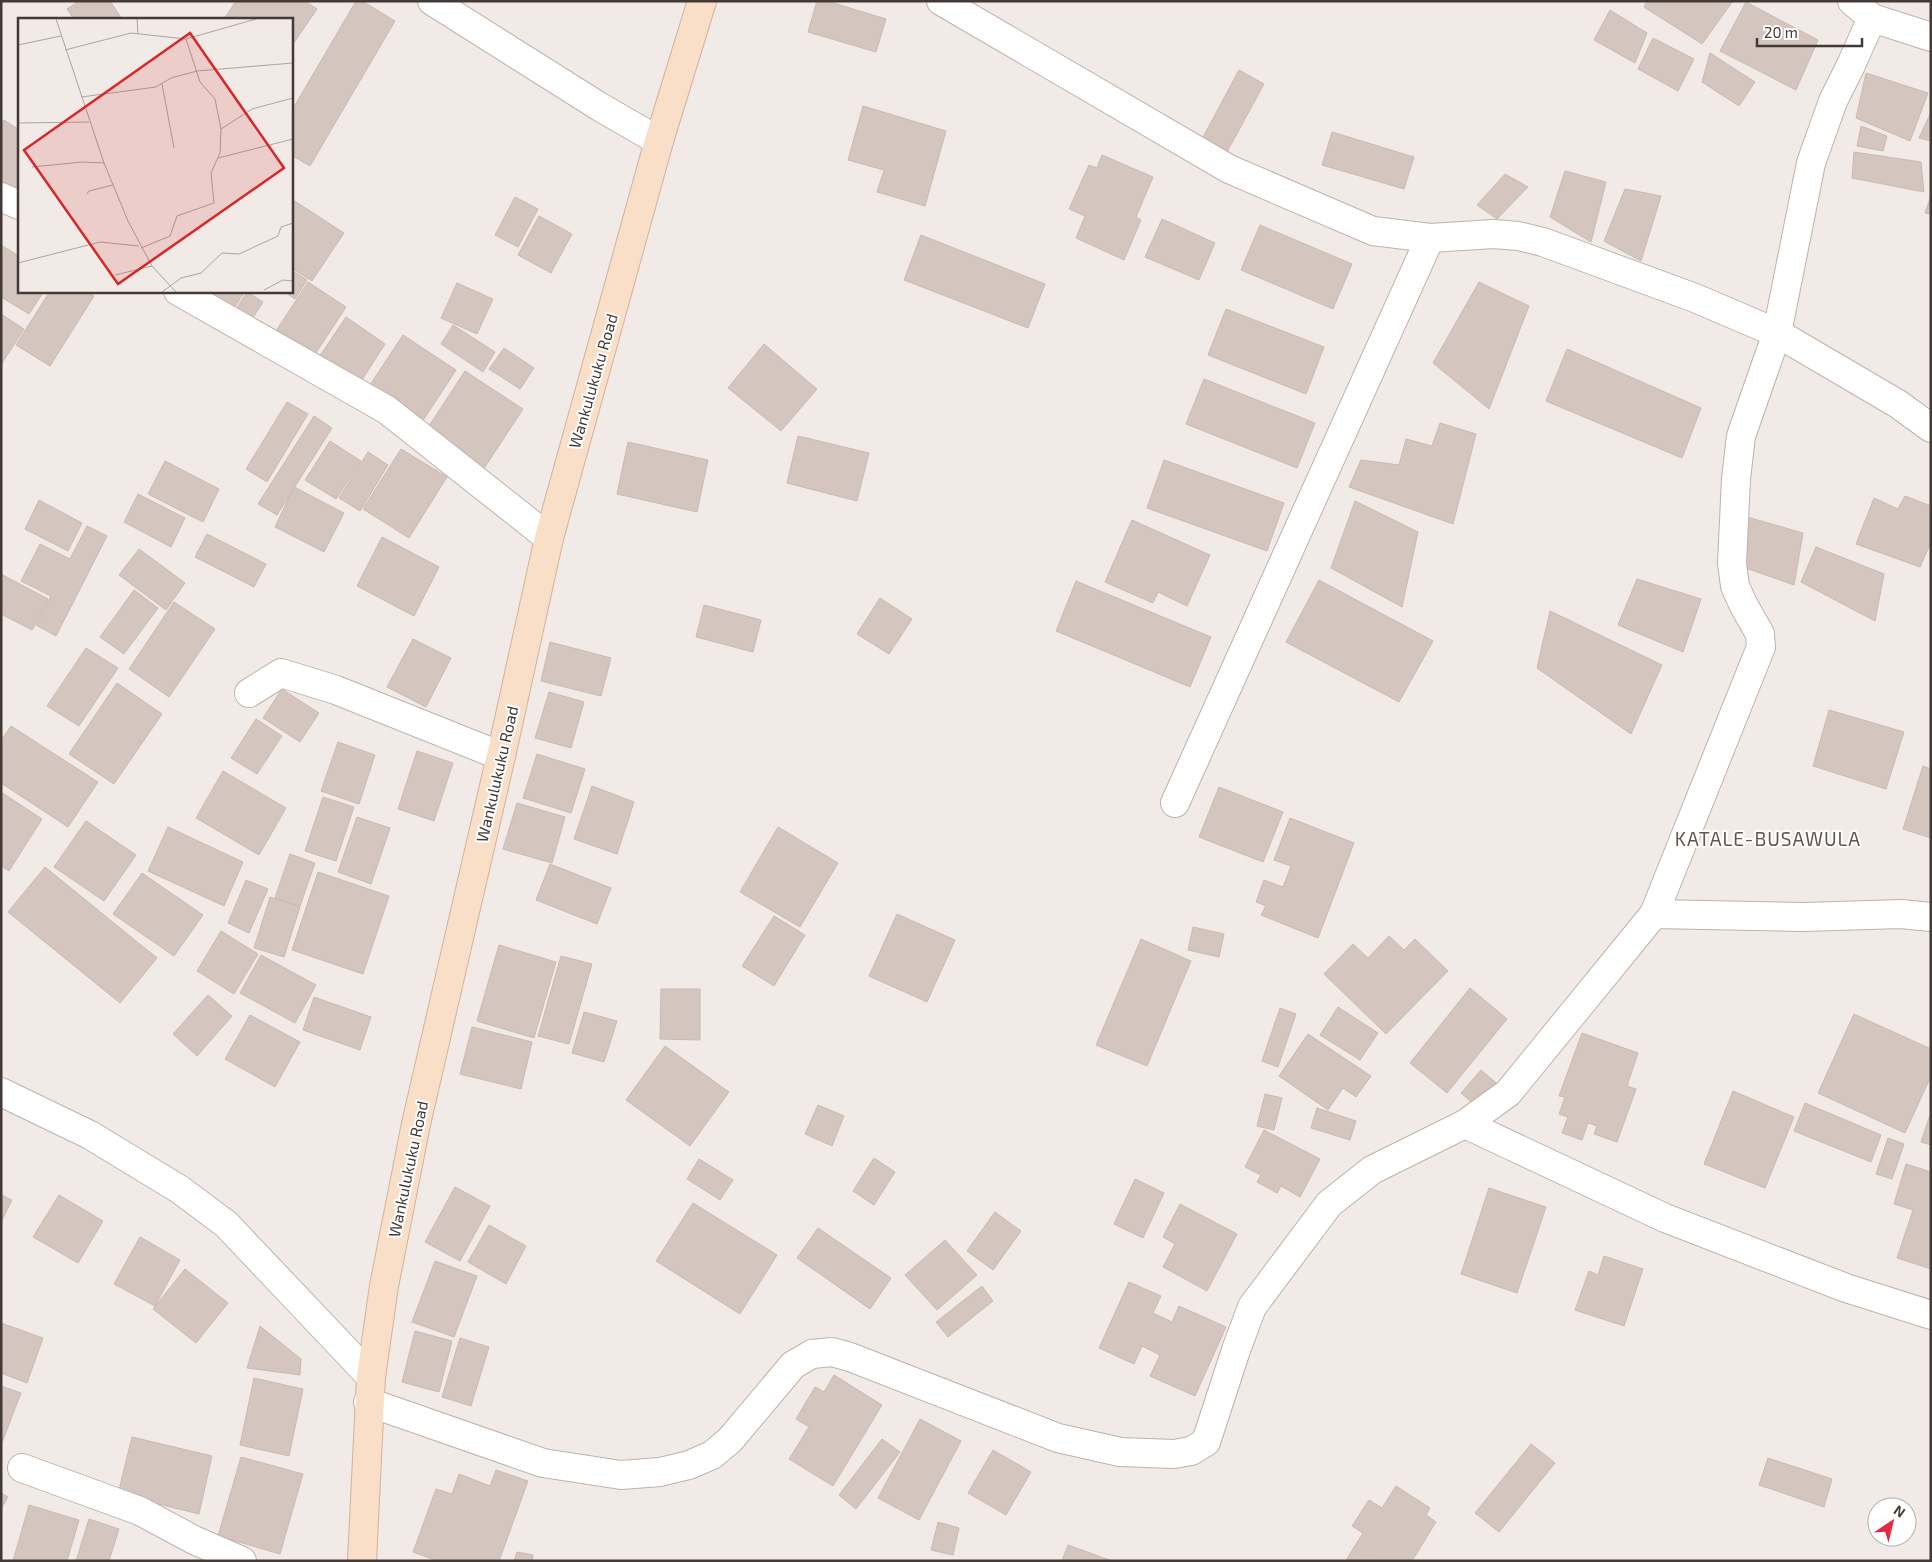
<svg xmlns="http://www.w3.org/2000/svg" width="1932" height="1562" font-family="'Exo 2',sans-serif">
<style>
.building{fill:#d4c6bf;stroke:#cbb9b0}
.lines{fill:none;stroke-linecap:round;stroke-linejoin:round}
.minor-casing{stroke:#beb3ac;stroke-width:30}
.secondary-casing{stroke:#cfb39c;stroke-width:30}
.minor{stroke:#fff;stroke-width:28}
.secondary{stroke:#f9dfc8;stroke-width:28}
.labels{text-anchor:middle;stroke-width:4;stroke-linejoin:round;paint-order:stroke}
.street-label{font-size:16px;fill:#433a36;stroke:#fff}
.quarter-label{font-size:19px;letter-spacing:1px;fill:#64554e;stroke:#fff}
.inset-road{fill:none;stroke:#aba4a0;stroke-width:1}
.view{fill:#d62828;fill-opacity:0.15;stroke:#d62828;stroke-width:2.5}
.inset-edge{fill:none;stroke:#433a36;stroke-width:2.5}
</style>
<rect width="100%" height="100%" fill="#f1eae6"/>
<g class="building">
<path d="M79 1H110L122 19H74L67 9Z"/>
<path d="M236 1H305L317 9 291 47V19H224Z"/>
<path d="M356 1H362L395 21 310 166 291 155V112Z"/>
<path d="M817 1H827L886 19 876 52 808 32Z"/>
<path d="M1647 1H1733L1702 44 1644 7Z"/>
<path d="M1746 2 1818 40 1796 90 1720 51Z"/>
<path d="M1610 10 1647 33 1635 63 1594 40Z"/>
<path d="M1653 38 1694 59 1678 91 1638 69Z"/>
<path d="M1710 53 1755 82 1739 106 1702 82Z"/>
<path d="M1239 70 1264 84 1227 152 1202 139Z"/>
<path d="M1866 73 1928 93 1910 141 1856 118Z"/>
<path d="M863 106 946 131 925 206 877 192 884 170 848 160Z"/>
<path d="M1931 112V141L1919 138Z"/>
<path d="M4 120 19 130V191L1 180V124Z"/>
<path d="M1861 126 1887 136 1883 151 1857 146Z"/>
<path d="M1332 132 1414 157 1404 189 1322 165Z"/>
<path d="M1854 152 1921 162 1924 192 1852 178Z"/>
<path d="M1102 155 1153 177 1136 217 1141 220 1124 260 1076 238 1085 216 1069 209 1089 165 1097 168Z"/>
<path d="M1565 171 1606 182 1591 242 1550 217Z"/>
<path d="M1505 174 1528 187 1497 219 1477 205Z"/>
<path d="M1625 189 1661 196 1641 261 1604 241Z"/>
<path d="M1931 196V214L1925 213Z"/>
<path d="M515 197 538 209 518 247 495 235Z"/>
<path d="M293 200 344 233 312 281 291 268V202Z"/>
<path d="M539 216 572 234 551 273 518 255Z"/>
<path d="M1162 219 1215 243 1199 280 1145 257Z"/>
<path d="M1260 225 1352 264 1333 309 1241 270Z"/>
<path d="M921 235 1045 284 1028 328 904 280Z"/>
<path d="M1 245 19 256V291H44L29 314 1 297Z"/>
<path d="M291 270 307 280 295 299 283 291H291Z"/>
<path d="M308 282 346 307 310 362 272 337Z"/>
<path d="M1479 282 1529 306 1489 409 1433 363Z"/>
<path d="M457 283 493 299 477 334 441 318Z"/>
<path d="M50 291H86L94 296 50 366 16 345Z"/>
<path d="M215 291H245L228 318 207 304Z"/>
<path d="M247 292 263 302 247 327 231 317Z"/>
<path d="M1226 309 1324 347 1306 394 1208 355Z"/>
<path d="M1 314 24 329 1 365Z"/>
<path d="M346 317 385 344 356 389 315 363Z"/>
<path d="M453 325 495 352 483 372 441 344Z"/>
<path d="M403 335 456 370 424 419 370 385Z"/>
<path d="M764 344 817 389 781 431 728 388Z"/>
<path d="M504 348 534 368 520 389 489 369Z"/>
<path d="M1567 349 1701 408 1682 458 1546 401Z"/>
<path d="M465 371 523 409 481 473 423 435Z"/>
<path d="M1204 379 1315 423 1297 468 1186 424Z"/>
<path d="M287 402 308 414 267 482 246 469Z"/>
<path d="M314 416 332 428 277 515 258 504Z"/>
<path d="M1440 423 1476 434 1453 524 1349 487 1361 460 1399 465 1406 439 1432 446Z"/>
<path d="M798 436 869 453 857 501 787 483Z"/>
<path d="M330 441 361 461 336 499 305 480Z"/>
<path d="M628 442 708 460 697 512 617 494Z"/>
<path d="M401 449 447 477 409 538 363 509Z"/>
<path d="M368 452 388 465 360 511 339 498Z"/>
<path d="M1164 460 1284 503 1267 551 1147 508Z"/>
<path d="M165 461 219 489 203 522 148 494Z"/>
<path d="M294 487 344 513 324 552 275 527Z"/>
<path d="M138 494 185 518 171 547 124 522Z"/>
<path d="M1905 496 1931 506V542L1920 567 1856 544 1874 498 1898 509Z"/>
<path d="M39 500 82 523 68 551 25 529Z"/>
<path d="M1355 501 1418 532 1402 607 1331 568Z"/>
<path d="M1740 515 1803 533 1794 585 1737 565Z"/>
<path d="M1132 520 1210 555 1187 606 1158 592 1153 603 1105 582Z"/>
<path d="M87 526 107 536 56 636 36 625 51 596 21 581 40 544 70 559Z"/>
<path d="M207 534 266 564 254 587 195 557Z"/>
<path d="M382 537 439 567 414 616 357 586Z"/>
<path d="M1816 547 1884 574 1875 621 1801 582Z"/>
<path d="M139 549 185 583 166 610 119 575Z"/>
<path d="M1 574 48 599 32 630 1 614Z"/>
<path d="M1637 579 1701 599 1683 652 1618 625Z"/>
<path d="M1319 580 1433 641 1399 702 1286 642Z"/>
<path d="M1076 581 1211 637 1190 687 1056 631Z"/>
<path d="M134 590 158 608 124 654 100 637Z"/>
<path d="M880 598 912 619 889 654 857 634Z"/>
<path d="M174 602 215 629 169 697 129 669Z"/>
<path d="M704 605 761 620 753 652 696 637Z"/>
<path d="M1550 611 1662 665 1631 734 1537 668Z"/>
<path d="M413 639 451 658 426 707 387 687Z"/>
<path d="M550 642 611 658 601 696 541 681Z"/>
<path d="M86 648 118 668 79 726 47 706Z"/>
<path d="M117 683 162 714 114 784 69 754Z"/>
<path d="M282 689 319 713 300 742 263 718Z"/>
<path d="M549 692 584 702 571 748 535 738Z"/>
<path d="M1829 710 1904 732 1886 789 1813 766Z"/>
<path d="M256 719 282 736 257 774 231 758Z"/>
<path d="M11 726 98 782 68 827 1 783V741Z"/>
<path d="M338 742 375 755 359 804 321 791Z"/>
<path d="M417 751 453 763 434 821 398 809Z"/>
<path d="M537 754 585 769 571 813 523 798Z"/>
<path d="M1923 766 1931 769V838L1903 829Z"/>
<path d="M223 771 286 808 259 855 196 818Z"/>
<path d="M592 786 634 802 617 854 574 839Z"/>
<path d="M1219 787 1283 812 1263 862 1199 837Z"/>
<path d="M1 792 42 819 9 871 1 866Z"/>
<path d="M323 797 354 807 336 861 305 851Z"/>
<path d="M517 803 565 817 552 863 503 849Z"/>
<path d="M357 817 390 828 371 884 338 872Z"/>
<path d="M1290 818 1354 843 1318 938 1261 915 1266 906 1256 902 1264 880 1283 887 1291 866 1274 860Z"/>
<path d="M86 821 136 855 104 901 54 867Z"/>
<path d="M168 827 243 862 224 906 148 871Z"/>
<path d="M778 827 838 863 800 927 740 892Z"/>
<path d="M290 854 315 863 300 906 275 898Z"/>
<path d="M550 864 611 888 597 924 536 900Z"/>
<path d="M45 867 157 958 120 1003 8 912Z"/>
<path d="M318 872 389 896 363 974 292 950Z"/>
<path d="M142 873 203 915 174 956 113 914Z"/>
<path d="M246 880 268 889 249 933 228 923Z"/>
<path d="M270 897 300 907 284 957 254 948Z"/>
<path d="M897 914 955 940 927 1002 869 976Z"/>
<path d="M774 916 805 935 774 986 742 966Z"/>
<path d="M1193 927 1224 934 1219 957 1188 950Z"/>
<path d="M221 931 258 954 234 994 197 971Z"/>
<path d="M1389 936 1404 950 1415 939 1448 971 1386 1034 1324 974 1353 944 1368 958Z"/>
<path d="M1141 939 1191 961 1147 1066 1096 1045Z"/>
<path d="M499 945 556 962 534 1038 477 1021Z"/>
<path d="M261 955 316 985 295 1023 240 993Z"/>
<path d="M561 956 592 964 569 1044 538 1036Z"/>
<path d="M1470 988 1507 1019 1447 1093 1410 1063Z"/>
<path d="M661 989H700V1040L660 1039Z"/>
<path d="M208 995 232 1016 197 1056 173 1034Z"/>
<path d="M314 997 371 1017 360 1050 303 1030Z"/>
<path d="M1338 1007 1378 1033 1360 1060 1320 1035Z"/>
<path d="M1280 1008 1296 1014 1278 1067 1262 1061Z"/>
<path d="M584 1012 617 1021 604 1062 572 1053Z"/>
<path d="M1854 1014 1931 1049V1076L1905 1133 1818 1093Z"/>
<path d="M250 1015 300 1042 275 1087 225 1059Z"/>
<path d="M472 1027 532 1042 521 1089 460 1074Z"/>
<path d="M1582 1033 1638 1053 1627 1086 1636 1089 1617 1142 1594 1134 1597 1126 1588 1123 1582 1140 1562 1133 1568 1117 1559 1114 1565 1097 1559 1096Z"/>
<path d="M1308 1034 1371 1076 1356 1097 1343 1088 1328 1110 1279 1076Z"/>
<path d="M665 1046 729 1092 690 1146 626 1100Z"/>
<path d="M1481 1070 1501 1087 1481 1110 1461 1093Z"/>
<path d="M1733 1091 1794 1117 1765 1188 1704 1164Z"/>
<path d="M1265 1094 1282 1098 1274 1130 1257 1126Z"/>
<path d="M1805 1103 1881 1135 1871 1162 1794 1131Z"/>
<path d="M818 1105 844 1116 832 1146 805 1134Z"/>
<path d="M1317 1108 1356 1121 1350 1140 1311 1128Z"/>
<path d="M1930 1115H1931V1145L1921 1142Z"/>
<path d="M1264 1130 1320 1159 1300 1197 1281 1186 1277 1193 1257 1182 1261 1175 1245 1167Z"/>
<path d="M1888 1138 1904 1144 1892 1179 1876 1174Z"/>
<path d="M874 1158 895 1172 874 1205 853 1191Z"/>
<path d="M699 1159 733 1180 720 1200 687 1179Z"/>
<path d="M1906 1164 1931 1172V1269L1897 1258 1913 1210 1894 1204Z"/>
<path d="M1135 1179 1164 1193 1143 1238 1114 1224Z"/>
<path d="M455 1187 490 1206 460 1261 425 1242Z"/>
<path d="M1489 1188 1546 1207 1517 1293 1461 1274Z"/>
<path d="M1 1195 12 1200 1 1222Z"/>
<path d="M59 1195 103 1221 78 1263 33 1237Z"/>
<path d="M693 1203 777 1255 740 1314 656 1261Z"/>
<path d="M1180 1204 1237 1234 1207 1291 1163 1267 1175 1244 1163 1237Z"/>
<path d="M995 1212 1021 1231 993 1270 967 1251Z"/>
<path d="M489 1225 526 1246 506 1284 468 1262Z"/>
<path d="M818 1228 891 1278 870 1309 797 1258Z"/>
<path d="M140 1237 180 1260 155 1306 114 1284Z"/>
<path d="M945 1240 977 1275 937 1310 905 1275Z"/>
<path d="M1604 1256 1643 1269 1624 1326 1575 1310 1589 1271 1598 1275Z"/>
<path d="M435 1261 477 1276 454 1337 412 1322Z"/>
<path d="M185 1269 228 1303 196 1343 153 1309Z"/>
<path d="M1129 1282 1161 1296 1153 1313 1172 1322 1179 1306 1226 1327 1195 1396 1150 1376 1160 1355 1142 1346 1134 1364 1099 1348Z"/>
<path d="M982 1286 993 1301 948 1337 936 1322Z"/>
<path d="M1 1323 43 1338 27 1383 1 1373Z"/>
<path d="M260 1326 301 1359 300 1375 247 1368Z"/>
<path d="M415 1331 452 1341 439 1392 402 1382Z"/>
<path d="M460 1338 489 1347 471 1406 442 1397Z"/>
<path d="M834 1375 882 1405 833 1486 789 1459 809 1427 796 1419 815 1387 824 1392Z"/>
<path d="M254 1378 303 1389 289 1456 240 1445Z"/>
<path d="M1 1386 21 1393 1 1445Z"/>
<path d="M920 1419 961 1441 919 1520 878 1498Z"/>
<path d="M132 1437 212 1456 199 1514 118 1494Z"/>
<path d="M882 1439 900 1452 856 1509 839 1495Z"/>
<path d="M1531 1444 1555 1463 1499 1532 1475 1513Z"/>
<path d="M993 1450 1031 1472 1006 1515 968 1493Z"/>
<path d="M241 1457 303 1474 280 1554 218 1536Z"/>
<path d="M1768 1458 1832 1479 1824 1507 1759 1485Z"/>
<path d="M496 1470 528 1481 499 1561H438L413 1552 436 1489 452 1494 459 1474 490 1486Z"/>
<path d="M1396 1486 1430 1508 1426 1515 1436 1522 1412 1561 1346 1560 1363 1533 1352 1526 1369 1500 1382 1508Z"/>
<path d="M1 1493 8 1497 1 1509Z"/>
<path d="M29 1505 79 1520 67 1561H13Z"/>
<path d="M89 1519 119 1529 109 1561H76Z"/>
<path d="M938 1522 959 1528 953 1555 931 1550Z"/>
<path d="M1068 1545 1112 1561H1062Z"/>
<path d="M517 1552 533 1555 532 1561H514Z"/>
</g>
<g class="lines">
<g class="minor-casing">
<g id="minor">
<path d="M432 1 600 107 659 141"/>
<path d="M941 1 1229 169 1373 231 1430 238 1494 234 1518 236 1543 242 1695 298 1777 333 1898 404 1931 428"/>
<path d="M1852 1 1872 18 1931 37"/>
<path d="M1 197 19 205"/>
<path d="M178 291 387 410 549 538"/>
<path d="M249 693 281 673 336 690 501 756"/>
<path d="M1175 803 1430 238"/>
<path d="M1654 914 1761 647 1760 634 1743 604 1735 586 1732 563 1736 479 1741 436 1777 333 1811 163 1833 101 1851 65 1872 18"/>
<path d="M1 1092 90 1135 179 1189 226 1224 371 1377"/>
<path d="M1465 1124 1665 1218 1846 1288 1931 1315"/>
<path d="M368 1402 543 1463 621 1475 660 1472 689 1465 712 1455 730 1440 793 1365 812 1354 832 1352 850 1357 1058 1438 1120 1452 1174 1454 1191 1451 1206 1442 1236 1350 1252 1307 1329 1204 1372 1170 1465 1124 1508 1093 1654 914 1804 917 1901 914 1931 917"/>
<path d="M22 1468 140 1511 194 1540 242 1561"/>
</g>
</g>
<g class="secondary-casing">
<path id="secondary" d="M362 1561 371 1377 384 1286 416 1124 501 756 549 538 659 141 702 1"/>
</g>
<use href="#minor" class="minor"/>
<use href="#secondary" class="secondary"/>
</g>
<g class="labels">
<g class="street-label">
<text transform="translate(593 381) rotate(-74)" y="6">Wankulukuku Road</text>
<text transform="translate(497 774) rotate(-77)" y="6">Wankulukuku Road</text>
<text transform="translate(408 1169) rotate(-78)" y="6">Wankulukuku Road</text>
</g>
<g class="quarter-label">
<text x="1768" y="846">KATALE-BUSAWULA</text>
</g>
</g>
<g transform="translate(18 18)">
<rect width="275" height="275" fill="#f1eae6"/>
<path class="inset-road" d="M38 1 86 145 110 203 134 248 158 274M119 1 120 16M168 21 182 64 197 81 203 111M0 27 43 18M47 32 113 15 168 21 238 1M144 66 156 130M63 79 138 69 153 60 179 53 275 45M0 105 71 104M200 140 275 121M14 149 64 144 86 145M69 176 71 173 95 167M123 230 152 218 159 198 196 185 193 155 202 135 203 111 234 91 275 80M0 245 82 224 121 228M97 257 134 248M246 272 265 262 275 263M144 274 163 260 183 255 204 235 221 236 260 218 263 209 275 205"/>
<path class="view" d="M172 15 266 150 100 266 6 132Z"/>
<rect width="275" height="275" class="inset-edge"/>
</g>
<rect width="1932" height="1562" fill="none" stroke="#433a36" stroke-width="5"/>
<g transform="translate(1892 1522) rotate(35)"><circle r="24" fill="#ffffff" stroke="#b4b0af"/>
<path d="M0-4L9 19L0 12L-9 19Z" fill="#e42941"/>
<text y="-8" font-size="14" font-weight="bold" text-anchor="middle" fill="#433a36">N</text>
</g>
<path d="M1757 38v8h105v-8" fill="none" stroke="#433a36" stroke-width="2.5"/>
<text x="1764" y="38" font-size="15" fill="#433a36" stroke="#ffffff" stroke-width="4" paint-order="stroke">20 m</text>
</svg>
